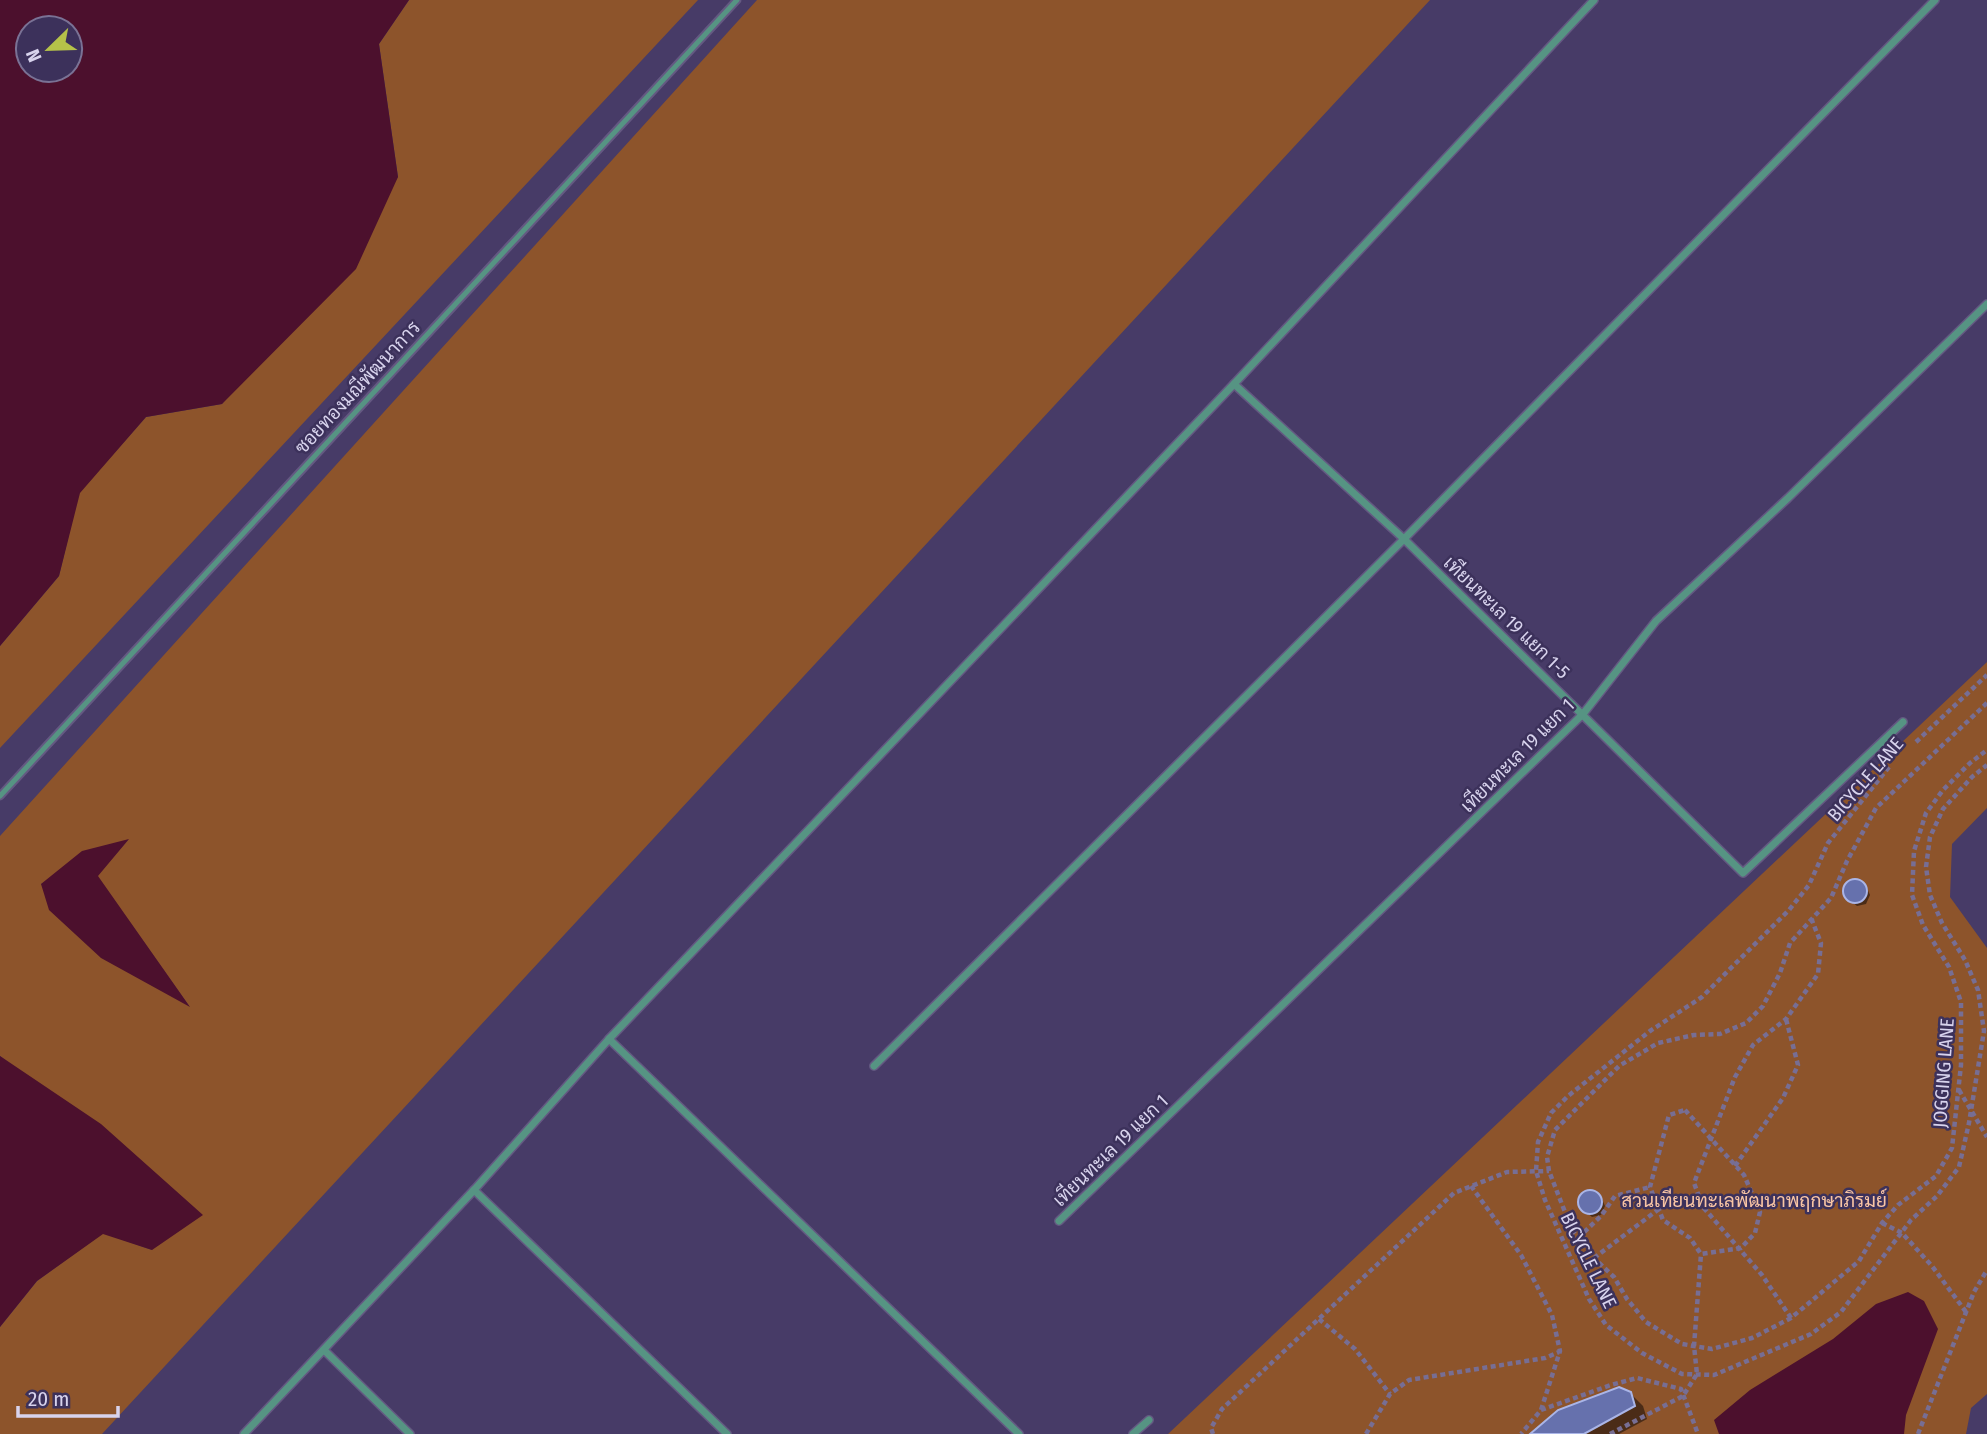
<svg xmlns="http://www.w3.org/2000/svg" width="1987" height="1434" font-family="'Fira Sans Condensed',Sarabun,sans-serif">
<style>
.green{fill:#8d542b;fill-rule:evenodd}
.water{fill:#4c102d;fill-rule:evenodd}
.shadow{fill:#0007}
.building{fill:#6671ad;stroke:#aab5e7;stroke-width:2}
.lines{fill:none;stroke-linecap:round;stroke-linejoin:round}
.lane-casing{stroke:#645982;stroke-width:9}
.street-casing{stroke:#645982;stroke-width:10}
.path{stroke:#776e94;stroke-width:4.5;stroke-dasharray:5 3.5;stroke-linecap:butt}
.lane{stroke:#569483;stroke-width:5}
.street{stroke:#569483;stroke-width:7}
.labels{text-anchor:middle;stroke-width:5;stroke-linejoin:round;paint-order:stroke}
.street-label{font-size:19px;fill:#d8d3ed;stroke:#3c315b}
.park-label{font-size:19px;fill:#f9c5a4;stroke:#3c315b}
</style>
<rect width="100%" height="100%" fill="#473b67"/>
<g class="green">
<path d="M409 0H698L0 748V646L59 576 79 493 146 417 222 404 398 177 379 44Z"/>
<path d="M757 0H1430L102 1434H0V1327L37 1281 103 1233 152 1250 25 1075 0 1056V836ZM128 840 97 876 189 1006 41 884Z"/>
<path d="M1987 662V808L1952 844 1950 897 1987 948V1394L1971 1408 1966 1434H1168Z"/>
</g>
<g class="water">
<path d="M0 0H409L379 44 398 177 356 269 222 404 146 417 80 493 59 576 0 646ZM28 28H70V70H28Z"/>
<path d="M129 839 98 876 190 1007 101 958 49 910 41 884 82 851Z"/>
<path d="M0 1056 101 1124 203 1215 152 1250 103 1234 37 1281 0 1327Z"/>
<path d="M1908 1292 1924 1301 1938 1329 1906 1415 1904 1434H1719L1714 1420 1750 1390 1833 1339 1876 1304Z"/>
</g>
<g class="shadow">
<path d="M1852 881 1862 884 1867 888 1870 895 1866 904 1857 906 1846 897 1845 891 1847 884Z"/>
<path d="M1588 1192 1598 1195 1602 1199 1605 1206 1601 1215 1592 1217 1582 1208 1579 1202 1582 1196Z"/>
<path d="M1630 1393 1643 1406 1647 1419 1619 1434H1532Z"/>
</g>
<g class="building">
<circle cx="1855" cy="891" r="12"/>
<circle cx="1590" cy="1202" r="12"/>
<path d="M1619 1387 1631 1392 1635 1406 1584 1434H1530L1558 1410Z"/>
</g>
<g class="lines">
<g class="lane-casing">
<path id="lane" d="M0 796 737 0"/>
</g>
<g class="street-casing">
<g id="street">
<path d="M1234 384 1404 539 1743 873 1903 722"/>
<path d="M609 1039 1019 1434"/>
<path d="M874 1066 1404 539 1935 0"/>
<path d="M474 1190 727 1434"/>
<path d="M1059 1221 1583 714 1656 621 1788 498 1987 304"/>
<path d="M325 1351 410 1434"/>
<path d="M244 1434 474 1190 609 1039 1234 384 1594 0"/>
<path d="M1133 1434 1149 1420"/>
</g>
</g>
<g class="path">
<path d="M1987 703 1876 808 1847 861 1831 898 1790 943 1780 973 1763 1006 1746 1023 1720 1034 1694 1035 1658 1043 1619 1066 1555 1130 1547 1157 1549 1171 1572 1230 1594 1258 1614 1277 1627 1299 1646 1322 1682 1344 1712 1349 1752 1338 1791 1318 1859 1261 1882 1223 1898 1205 1936 1176 1952 1148 1961 1065V1002L1949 967 1923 925 1912 895 1914 851 1926 813 1943 790 1970 763 1987 750"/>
<path d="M1916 742 1987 675"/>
<path d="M1889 767 1828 843 1809 885 1789 910 1702 997 1650 1031 1568 1096 1551 1113 1538 1142 1536 1171 1545 1200 1589 1299 1606 1325 1642 1353 1682 1374 1714 1375 1811 1334 1841 1312 1911 1220 1937 1196 1959 1167 1969 1123 1984 1031 1978 990 1965 960 1942 923 1930 895 1926 867 1930 837 1943 809 1972 777 1987 765"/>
<path d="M1959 1090 1987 1137"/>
<path d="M1685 1110 1744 1175 1760 1212 1755 1233 1741 1248 1701 1254 1690 1238 1663 1220 1650 1187 1669 1115Z"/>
<path d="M1735 1166 1783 1098 1798 1065 1786 1019"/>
<path d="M1471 1186 1521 1255 1552 1315 1560 1351 1541 1410 1521 1434"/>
<path d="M1882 1223 1902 1233 1932 1266 1966 1312"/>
<path d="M1578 1238 1601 1216 1615 1196 1650 1187"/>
<path d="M1594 1258 1659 1209"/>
<path d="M1791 1318 1762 1275 1703 1207 1694 1183 1735 1077 1753 1045 1786 1019 1818 974 1821 943 1811 918"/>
<path d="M1319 1319 1355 1349 1390 1394"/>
<path d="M1541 1410 1611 1385 1637 1378 1681 1389 1698 1434"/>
<path d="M1213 1434 1211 1428 1222 1409 1454 1193 1507 1172 1549 1171"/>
<path d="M1366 1434 1390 1394 1409 1380 1545 1358 1559 1352"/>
<path d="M1610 1434 1683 1396 1697 1374 1694 1346 1701 1254"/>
<path d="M1918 1434 1974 1292 1987 1270"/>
</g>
<use href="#lane" class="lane"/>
<use href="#street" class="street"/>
</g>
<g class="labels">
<g class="street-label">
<text transform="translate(357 387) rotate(-47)" y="7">ซอยทองมณีพัฒนาการ</text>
<text transform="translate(1507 617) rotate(44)" y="7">เทียนทะเล 19 แยก 1-5</text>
<text transform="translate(1517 755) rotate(-45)" y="7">เทียนทะเล 19 แยก 1</text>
<text transform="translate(1865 779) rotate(-49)" y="7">BICYCLE LANE</text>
<text transform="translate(1943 1073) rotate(-86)" y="7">JOGGING LANE</text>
<text transform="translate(1110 1150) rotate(-44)" y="7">เทียนทะเล 19 แยก 1</text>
<text transform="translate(1589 1260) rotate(64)" y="7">BICYCLE LANE</text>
</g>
<g class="park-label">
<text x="1754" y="1207">สวนเทียนทะเลพัฒนาพฤกษาภิรมย์</text>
</g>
</g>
<g transform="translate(49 49) rotate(247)"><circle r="33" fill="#3c315b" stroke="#7a7295" stroke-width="2"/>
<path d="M0-5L12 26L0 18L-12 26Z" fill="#b5c249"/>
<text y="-10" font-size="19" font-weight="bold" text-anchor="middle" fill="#d8d3ed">N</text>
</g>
<path d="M18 1406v10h100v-10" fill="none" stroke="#d8d3ed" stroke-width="3.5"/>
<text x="28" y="1406" font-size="21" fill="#d8d3ed" stroke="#3c315b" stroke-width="5" paint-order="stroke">20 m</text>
</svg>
